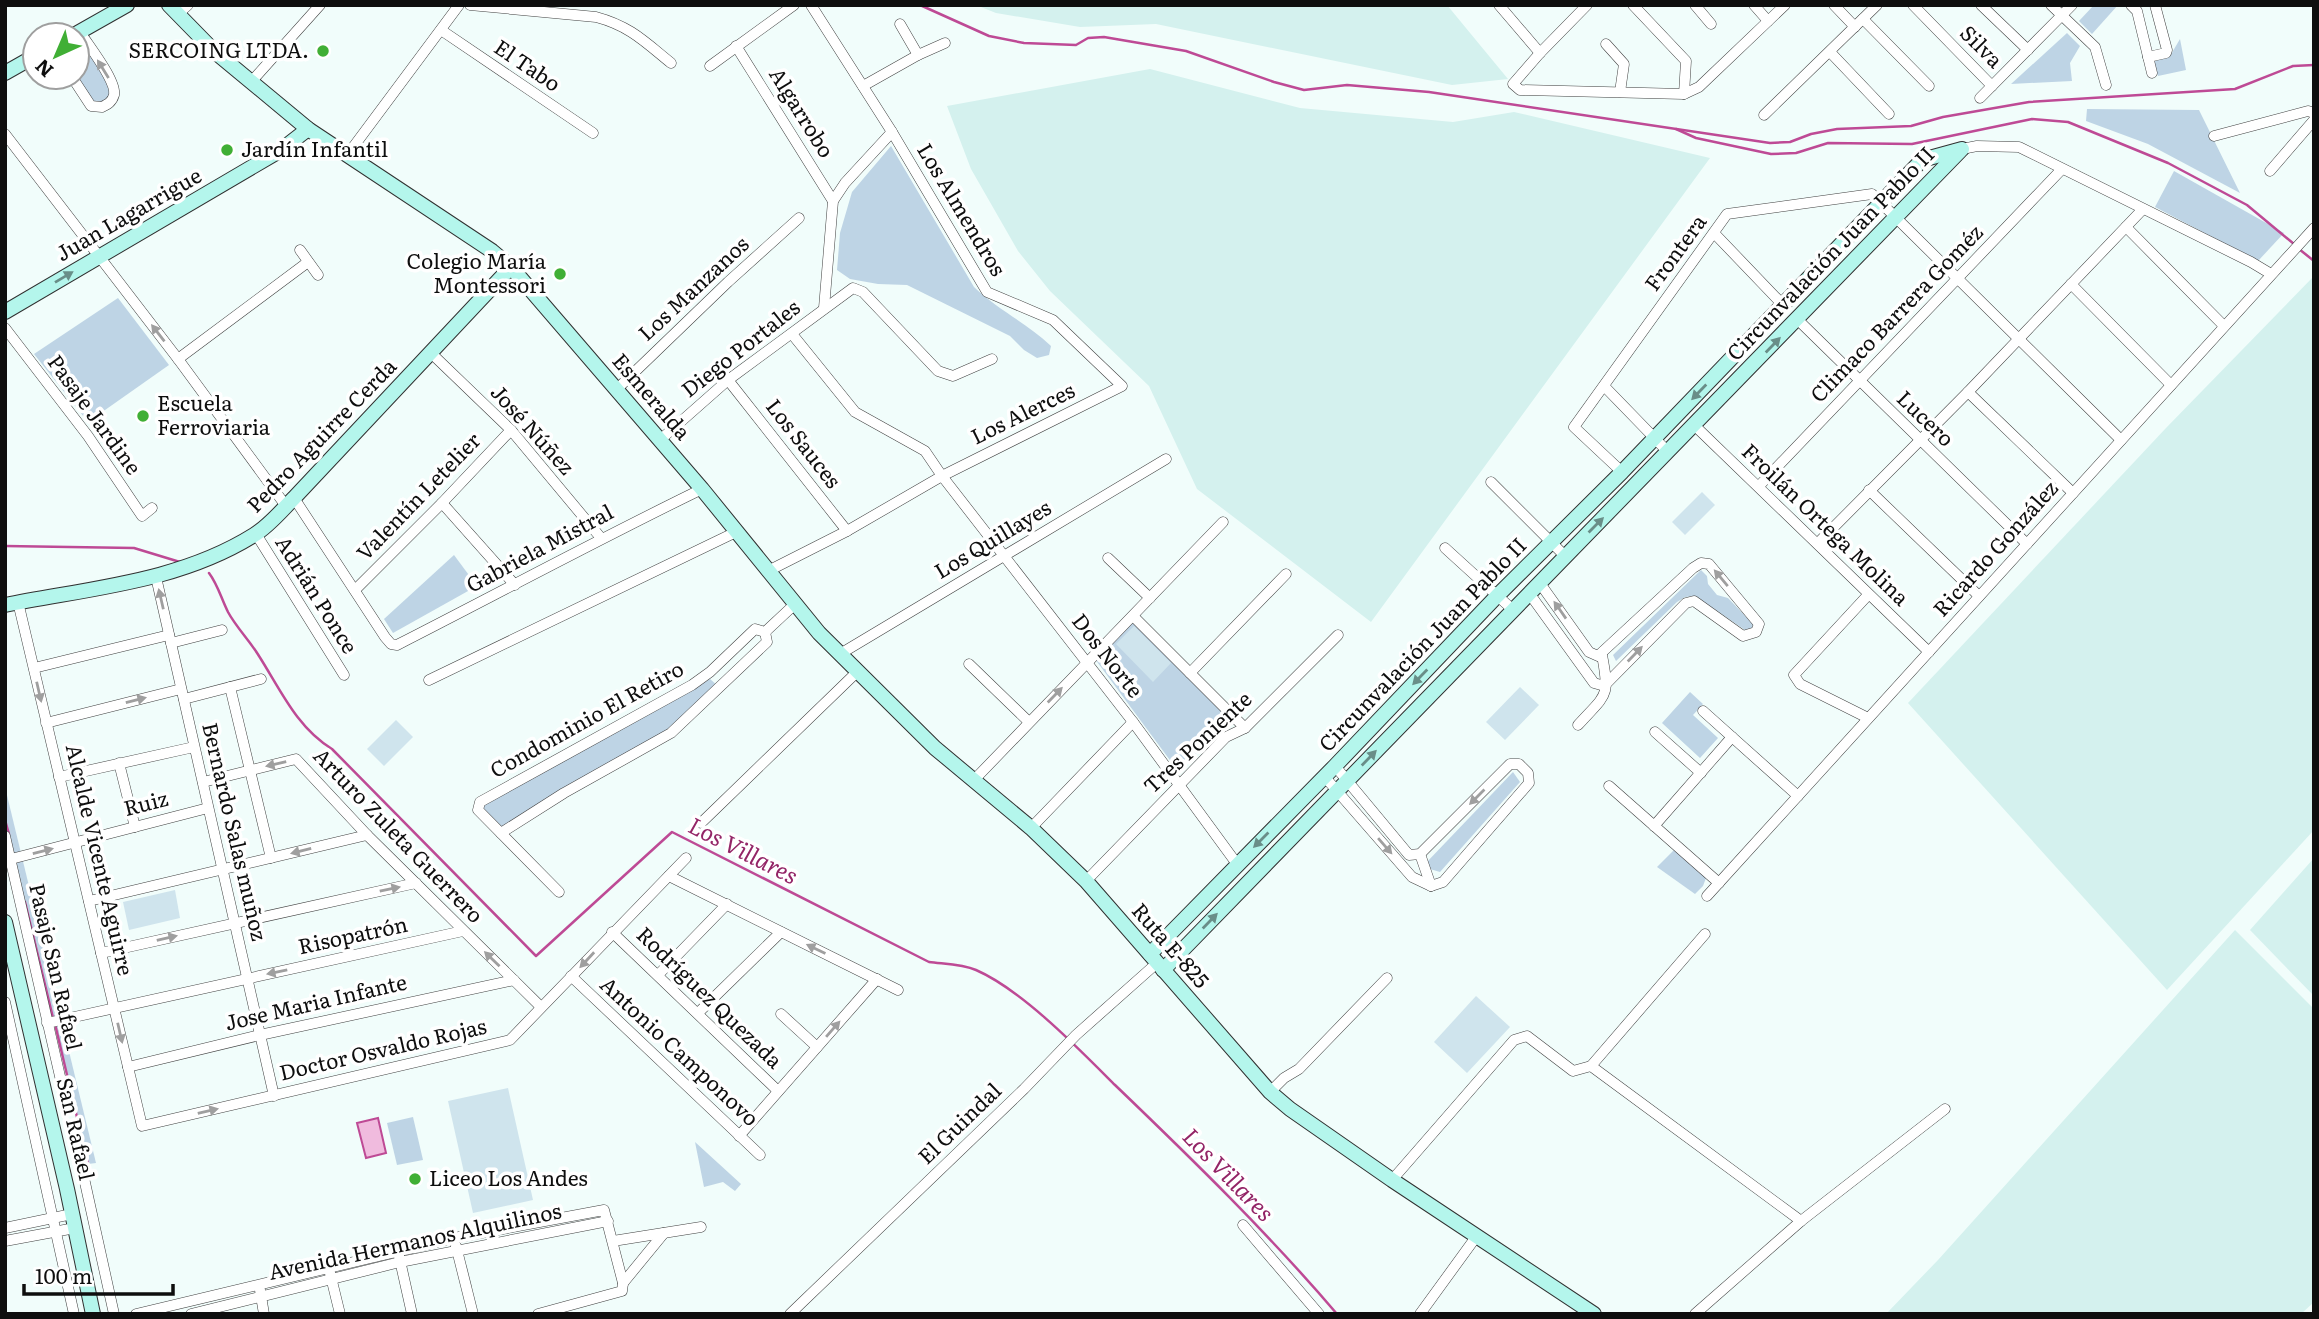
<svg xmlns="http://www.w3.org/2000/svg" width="2319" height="1319" font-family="Literata,serif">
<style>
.farmland{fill:#d4f1ee}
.green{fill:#bed4e5}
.pitch{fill:#cfe4ed}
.water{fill:#f0bbde;stroke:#be4a95;stroke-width:2}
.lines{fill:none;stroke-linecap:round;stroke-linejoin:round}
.stream{stroke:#be4a95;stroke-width:2.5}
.street-casing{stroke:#414141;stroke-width:11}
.secondary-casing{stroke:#303030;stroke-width:16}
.street{stroke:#fff;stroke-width:10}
.secondary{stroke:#b4f6ec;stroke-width:14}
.oneway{fill:#9f9f9f}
.oneway2{fill:#698e88}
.poi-dot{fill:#40af35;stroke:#fff;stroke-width:2.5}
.labels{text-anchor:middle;stroke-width:7;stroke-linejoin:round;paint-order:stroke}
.street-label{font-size:21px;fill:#0e0e0e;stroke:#fff}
.poi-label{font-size:21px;fill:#0e0e0e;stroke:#fff;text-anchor:start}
.water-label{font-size:23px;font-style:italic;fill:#932567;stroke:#fff}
</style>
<rect width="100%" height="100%" fill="#f1fdfb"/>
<g class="farmland">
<path d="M976 5H1447L1508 79 1452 85 1156 24 1080 27 996 13Z"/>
<path d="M1150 69 1300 108 1453 122 1514 112 1710 158 1371 622 1197 489 1149 386 1050 291 1018 251 971 169 947 106Z"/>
<path d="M2314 276V830L2167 990 1908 703 2166 428Z"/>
<path d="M2314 858V996L2250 930Z"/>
<path d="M2235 930 2314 1009V1302L2301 1314H1886L1938 1260Z"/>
</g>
<g class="green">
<path d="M2094 5H2118L2092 34 2079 21Z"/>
<path d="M2067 33 2080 46 2070 63 2072 81 2011 84Z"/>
<path d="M79 35 111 88 108 102 94 104 77 77V36Z"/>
<path d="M2180 39 2186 70 2158 76 2153 59 2170 56Z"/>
<path d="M2087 109 2199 110 2240 193 2148 144 2086 121Z"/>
<path d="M891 146 974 287C998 310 1027 323 1051 346L1049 355 1037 358 1024 350 1010 336 907 285 878 284 850 279 837 270 840 233 852 192Z"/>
<path d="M2174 171 2284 233 2258 261 2155 207Z"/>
<path d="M118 298 169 365 88 422 34 354Z"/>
<path d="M454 555 477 586 393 633 384 619Z"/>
<path d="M1701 570 1707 576 1708 584 1717 595 1728 598 1753 624 1752 629 1745 630 1695 596 1685 597 1677 602 1616 661 1613 655Z"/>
<path d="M1134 620 1232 719 1178 771 1095 659Z"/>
<path d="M710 679 718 686 667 732 501 828 484 810V805Z"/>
<path d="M1690 692 1703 704 1693 715 1718 738 1700 758 1662 723Z"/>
<path d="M1513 772 1520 782 1440 872 1430 869 1425 864Z"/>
<path d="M5 787 96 1163 88 1164 5 820Z"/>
<path d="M1674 850 1706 878 1703 886 1695 894 1657 867Z"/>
<path d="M413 1117 423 1160 397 1165 387 1123Z"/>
<path d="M695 1142 741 1184 735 1191 723 1182 704 1187Z"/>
</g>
<g class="pitch">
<path d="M1702 492 1715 505 1685 535 1672 522Z"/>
<path d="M1134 626 1171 663 1153 682 1116 644Z"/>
<path d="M1520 687 1539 705 1505 740 1486 722Z"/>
<path d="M396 720 413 737 384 766 367 749Z"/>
<path d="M175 890 180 918 129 930 123 902Z"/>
<path d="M1476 996 1510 1027 1467 1073 1434 1042Z"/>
<path d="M508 1088 533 1200 473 1213 448 1101Z"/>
</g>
<path class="water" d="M378 1118 386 1153 366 1158 357 1123Z"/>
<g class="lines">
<g class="stream">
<path d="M920 5 989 36 1024 43 1076 45 1088 38 1104 37 1186 51 1274 82 1304 90 1347 85 1429 92 1770 143 1790 142 1811 134 1837 129 1911 126 1943 117 2029 102 2235 89 2293 66 2314 65"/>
<path d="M1676 129 1696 138 1771 154 1796 153 1828 143 1912 144 2032 119 2068 122 2168 163 2247 205 2294 244"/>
<path d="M2299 249 2314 261"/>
<path d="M5 546 134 548 180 562"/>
<path d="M209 573C218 585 221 598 228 612 236 627 250 641 259 656 280 689 297 728 332 749L536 956 672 832 929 962C944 964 962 964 976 970 1022 990 1079 1049 1115 1085 1192 1159 1268 1233 1337 1314"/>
<path d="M5 820 9 834"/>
<path d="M25 902 53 1018"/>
<path d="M55 1024 88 1164"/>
</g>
<g class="street-casing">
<g id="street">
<path d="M470 5 596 17C630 26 645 42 671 63"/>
<path d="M1499 5 1540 53"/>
<path d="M1587 5 1540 53 1513 84 1520 90 1684 94 1699 87 1785 5"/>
<path d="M1633 5 1686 61 1684 94"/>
<path d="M1695 5 1711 24"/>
<path d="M1754 5 1768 21"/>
<path d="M1834 5 1855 27"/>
<path d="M1913 5 1992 86"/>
<path d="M1981 5 2028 50"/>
<path d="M2051 5 2095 47 2106 85"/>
<path d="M2131 5 2137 11 2152 73"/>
<path d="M178 14 188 5"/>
<path d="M1863 19 1929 86"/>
<path d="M900 24 918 55"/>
<path d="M441 30 593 133"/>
<path d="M1606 44 1624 64 1620 92"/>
<path d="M736 46 833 201"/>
<path d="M1830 52 1889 114"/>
<path d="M2148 57 2166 53 2167 50 2155 5"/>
<path d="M710 66 794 5"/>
<path d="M72 77 91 106 102 107C108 104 112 102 114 95 117 81 88 45 80 32"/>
<path d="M251 82 320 5"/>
<path d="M863 86 918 55 945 43"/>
<path d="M1980 98 2072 5"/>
<path d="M1764 115 1877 5"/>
<path d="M5 134 178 359 286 506"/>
<path d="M2214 136 2308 111 2314 113"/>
<path d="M1962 149 1977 146 2019 147 2251 262 2271 274"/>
<path d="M348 154 459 5"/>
<path d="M2270 171 2314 120"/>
<path d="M2126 227 2224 326"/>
<path d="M1714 233 1783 305"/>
<path d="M300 250 318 275"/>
<path d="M2071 284 2171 385"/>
<path d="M824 308 833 201 845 183 892 132"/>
<path d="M1798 320 2027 544"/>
<path d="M5 328 88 436 142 516 152 508"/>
<path d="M792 334 855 412 925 451 942 476 1133 722 1237 864"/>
<path d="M431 353 511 430 601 538"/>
<path d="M178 359 308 262"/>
<path d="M728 380 847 531"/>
<path d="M1604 386 1668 452"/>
<path d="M617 389 728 282 799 218"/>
<path d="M1968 392 2073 493"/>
<path d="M1694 425 1929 652"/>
<path d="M660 440 728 380 853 288 863 292 938 371 953 376 992 359"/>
<path d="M1622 472 1574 427 1727 214 1872 194 2121 440"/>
<path d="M1491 482 1565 556"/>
<path d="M1759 486 2062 169"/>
<path d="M1869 490 1979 596"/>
<path d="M294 498 385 637 391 644 397 645C499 593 599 539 702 489"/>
<path d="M442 503 515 585"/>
<path d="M256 534 344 675"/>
<path d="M1818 543 1968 392 2143 209"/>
<path d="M1445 548 1512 609"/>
<path d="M1108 558 1150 598"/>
<path d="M768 571 847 531 942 476 1122 386 1053 320 987 292 892 132 811 5"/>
<path d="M156 577 274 1096"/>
<path d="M355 590 442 503 511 430"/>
<path d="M1529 593 1594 683 1601 685 1607 683 1686 603 1694 601 1743 636 1756 632 1759 624 1709 564 1701 563 1693 568 1598 656 1589 652 1539 582"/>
<path d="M18 602 142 1126 510 1040 686 858"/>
<path d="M1133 616 1245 728"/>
<path d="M171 643 222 630"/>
<path d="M840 654 1166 459"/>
<path d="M969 664 1029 722"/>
<path d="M34 668 169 635"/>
<path d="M1190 673 1286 574"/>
<path d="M429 680 736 532"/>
<path d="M230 687 271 858"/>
<path d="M184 699 261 679"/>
<path d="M1703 711 1798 796"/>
<path d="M1868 718 1800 684 1794 675 1868 595"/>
<path d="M46 723 181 689"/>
<path d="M1578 725C1607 693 1610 698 1602 655"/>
<path d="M1655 732 1701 773"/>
<path d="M119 763 135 827"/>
<path d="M1324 776 1412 877 1431 886 1443 882 1529 783 1528 773 1519 764H1510L1420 854 1409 855 1335 766"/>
<path d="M59 777 194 747"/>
<path d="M974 780 1223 522"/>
<path d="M203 782 296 759 367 835 541 1007"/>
<path d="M1609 786 1719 883"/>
<path d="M701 823 857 672"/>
<path d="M1654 826 1732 737"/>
<path d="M1031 828 1133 722"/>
<path d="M501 833 564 793 671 733 767 642 765 632"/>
<path d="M5 836 67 1107"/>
<path d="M1420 854 1431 886"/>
<path d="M11 859 208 808"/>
<path d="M669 876 898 990"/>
<path d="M1086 881 1226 737 1245 728 1338 635"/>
<path d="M559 892 478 810 480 802 692 685 710 672 755 629 765 632 795 604"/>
<path d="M1707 896 2314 228"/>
<path d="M89 901 367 835"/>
<path d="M612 932 778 1091"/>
<path d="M101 953 416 883"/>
<path d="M658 975 727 904"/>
<path d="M571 976 760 1155"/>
<path d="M5 1002 74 1314"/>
<path d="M698 1013 781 932"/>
<path d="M781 1014 817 1047"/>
<path d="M47 1023 463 931"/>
<path d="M1591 1066 1801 1221 1945 1109"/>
<path d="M128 1067 260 1035 514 980"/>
<path d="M1270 1092 1284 1078 1299 1069 1387 978"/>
<path d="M739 1136 877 979"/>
<path d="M84 1178 114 1314"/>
<path d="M1392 1180 1514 1040 1527 1036 1573 1071 1591 1066 1705 934"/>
<path d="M1243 1225 1319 1314"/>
<path d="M5 1228 72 1214"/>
<path d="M5 1241 75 1228"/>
<path d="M613 1241 701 1227"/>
<path d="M456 1246 473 1314"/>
<path d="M399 1256 412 1314"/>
<path d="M330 1273 340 1314"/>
<path d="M623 1283 664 1233"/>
<path d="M260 1290 264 1314"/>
<path d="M136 1314 454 1238 604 1210 623 1283 622 1291 538 1314"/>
<path d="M191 1314 400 1262 608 1221"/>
<path d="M790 1314 1024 1089 1076 1035 1157 963"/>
<path d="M1420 1314 1476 1237"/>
<path d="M1695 1314 1801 1221"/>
</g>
</g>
<g class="secondary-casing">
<g id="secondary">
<path d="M169 5 214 51 308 129 492 251 511 267 702 489 819 633 935 748 1031 828 1086 881 1270 1092 1290 1109 1392 1180 1594 1314"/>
<path d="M74 35 127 5"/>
<path d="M5 73 35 56"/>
<path d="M5 312 281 150 308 129"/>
<path d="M5 605C90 588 179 582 254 535 269 526 282 510 294 498L511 267"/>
<path d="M5 922 67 1189 93 1314"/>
<path d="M1150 954 1335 766 1497 596 1622 472 1922 160 1962 149"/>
<path d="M1163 970 1960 151"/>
</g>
</g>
<use href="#street" class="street"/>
<use href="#secondary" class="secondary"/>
</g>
<defs><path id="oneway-solid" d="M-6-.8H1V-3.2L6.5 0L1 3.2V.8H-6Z" transform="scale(1.75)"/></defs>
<g class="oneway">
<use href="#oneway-solid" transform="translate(103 69) rotate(-122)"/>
<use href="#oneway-solid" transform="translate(158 333) rotate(-128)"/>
<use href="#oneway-solid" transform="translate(1721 578) rotate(-130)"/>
<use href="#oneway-solid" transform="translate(161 599) rotate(-103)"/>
<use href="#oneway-solid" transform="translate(1560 610) rotate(-125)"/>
<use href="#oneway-solid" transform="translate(1635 654) rotate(-46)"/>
<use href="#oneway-solid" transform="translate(39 692) rotate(77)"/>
<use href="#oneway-solid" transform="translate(1055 695) rotate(-46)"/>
<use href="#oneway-solid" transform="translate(136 700) rotate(-14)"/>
<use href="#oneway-solid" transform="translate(276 764) rotate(167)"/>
<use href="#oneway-solid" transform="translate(1477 797) rotate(135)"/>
<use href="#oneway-solid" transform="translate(1385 846) rotate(49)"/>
<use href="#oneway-solid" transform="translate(43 851) rotate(-14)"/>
<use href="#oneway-solid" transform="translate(301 851) rotate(166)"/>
<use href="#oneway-solid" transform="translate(390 889) rotate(-12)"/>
<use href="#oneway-solid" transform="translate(167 938) rotate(-13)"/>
<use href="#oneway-solid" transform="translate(816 949) rotate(-154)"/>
<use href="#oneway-solid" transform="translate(492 959) rotate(-136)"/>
<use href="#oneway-solid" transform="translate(587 960) rotate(133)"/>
<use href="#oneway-solid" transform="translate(277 972) rotate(168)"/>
<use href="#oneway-solid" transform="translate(833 1029) rotate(-49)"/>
<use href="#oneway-solid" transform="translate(120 1033) rotate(77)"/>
<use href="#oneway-solid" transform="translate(208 1111) rotate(-13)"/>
</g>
<g class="oneway2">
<use href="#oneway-solid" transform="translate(64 277) rotate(-31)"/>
<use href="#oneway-solid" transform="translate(1773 345) rotate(-46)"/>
<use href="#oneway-solid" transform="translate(1699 392) rotate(134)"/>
<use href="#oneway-solid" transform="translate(1596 525) rotate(-45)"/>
<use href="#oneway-solid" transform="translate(1420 677) rotate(134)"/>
<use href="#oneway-solid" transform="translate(1369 758) rotate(-46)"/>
<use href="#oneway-solid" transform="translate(1261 840) rotate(135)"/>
<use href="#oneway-solid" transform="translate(1210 921) rotate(-46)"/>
</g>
<g class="poi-dot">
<circle cx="323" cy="51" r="7"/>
<circle cx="227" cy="150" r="7"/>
<circle cx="560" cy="274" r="7"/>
<circle cx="143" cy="416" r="7"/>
<circle cx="415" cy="1179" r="7"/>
</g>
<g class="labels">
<g class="street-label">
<text transform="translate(1981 47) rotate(45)" y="7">Silva</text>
<text transform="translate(527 66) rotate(34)" y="7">El Tabo</text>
<text transform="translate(801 113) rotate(58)" y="7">Algarrobo</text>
<text transform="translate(961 210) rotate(59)" y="7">Los Almendros</text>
<text transform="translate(129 215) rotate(-30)" y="7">Juan Lagarrigue</text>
<text transform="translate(1676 253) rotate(-54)" y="7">Frontera</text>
<text transform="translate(1831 254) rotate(-46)" y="7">Circunvalación Juan Pablo II</text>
<text transform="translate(694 289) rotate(-43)" y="7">Los Manzanos</text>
<text transform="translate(1897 314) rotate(-46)" y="7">Climaco Barrera Goméz</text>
<text transform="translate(741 349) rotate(-38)" y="7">Diego Portales</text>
<text transform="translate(651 397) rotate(49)" y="7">Esmeralda</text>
<text transform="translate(1023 414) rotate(-26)" y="7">Los Alerces</text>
<text transform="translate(94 415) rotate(54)" y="7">Pasaje Jardine</text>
<text transform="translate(1925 419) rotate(44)" y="7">Lucero</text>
<text transform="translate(532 430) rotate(48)" y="7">José Núñez</text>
<text transform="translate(322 436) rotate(-46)" y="7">Pedro Aguirre Cerda</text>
<text transform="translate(803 444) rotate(52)" y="7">Los Sauces</text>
<text transform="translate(419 497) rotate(-46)" y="7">Valentín Letelier</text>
<text transform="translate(1825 525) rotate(44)" y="7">Froilán Ortega Molina</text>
<text transform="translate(993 540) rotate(-31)" y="7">Los Quillayes</text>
<text transform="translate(540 549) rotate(-28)" y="7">Gabriela Mistral</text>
<text transform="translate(1996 549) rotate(-48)" y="7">Ricardo González</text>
<text transform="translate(316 595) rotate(58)" y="7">Adrián Ponce</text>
<text transform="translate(1423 645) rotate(-46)" y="7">Circunvalación Juan Pablo II</text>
<text transform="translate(1107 656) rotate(52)" y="7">Dos Norte</text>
<text transform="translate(587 720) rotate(-29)" y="7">Condominio El Retiro</text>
<text transform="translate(1198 743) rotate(-43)" y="7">Tres Poniente</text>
<text transform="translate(146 804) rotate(-14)" y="7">Ruiz</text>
<text transform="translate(234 832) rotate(77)" y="7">Bernardo Salas muñoz</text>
<text transform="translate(398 836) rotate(46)" y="7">Arturo Zuleta Guerrero</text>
<text transform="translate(99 860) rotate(77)" y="7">Alcalde Vicente Aguirre</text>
<text transform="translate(353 936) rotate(-12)" y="7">Risopatrón</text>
<text transform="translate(1170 946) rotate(49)" y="7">Ruta E-825</text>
<text transform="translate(55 967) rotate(77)" y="7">Pasaje San Rafael</text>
<text transform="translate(709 998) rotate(44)" y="7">Rodríguez Quezada</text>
<text transform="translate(316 1003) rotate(-13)" y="7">Jose Maria Infante</text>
<text transform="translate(383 1050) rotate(-13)" y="7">Doctor Osvaldo Rojas</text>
<text transform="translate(679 1052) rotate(43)" y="7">Antonio Camponovo</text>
<text transform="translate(960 1124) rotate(-44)" y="7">El Guindal</text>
<text transform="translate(75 1129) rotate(77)" y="7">San Rafael</text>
<text transform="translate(415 1242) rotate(-12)" y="7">Avenida Hermanos Alquilinos</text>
</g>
<g class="poi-label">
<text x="309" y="58" text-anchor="end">SERCOING LTDA.</text>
<text x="241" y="157">Jardín Infantil</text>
<text x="546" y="269" text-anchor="end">Colegio María<tspan x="546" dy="24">Montessori</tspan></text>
<text x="157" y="411">Escuela<tspan x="157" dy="24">Ferroviaria</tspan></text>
<text x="429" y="1186">Liceo Los Andes</text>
</g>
<g class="water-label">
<text transform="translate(743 851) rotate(27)" y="8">Los Villares</text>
<text transform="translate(1228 1175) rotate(46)" y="8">Los Villares</text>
</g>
</g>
<rect width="2319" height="1319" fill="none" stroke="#0e0e0e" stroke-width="14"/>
<g transform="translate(56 56) rotate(224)"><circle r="33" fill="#ffffff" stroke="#9f9f9f" stroke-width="2"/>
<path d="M0-5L12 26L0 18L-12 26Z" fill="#40af35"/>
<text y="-10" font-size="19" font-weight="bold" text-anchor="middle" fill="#0e0e0e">N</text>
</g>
<path d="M24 1284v10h149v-10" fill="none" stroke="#0e0e0e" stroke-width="3.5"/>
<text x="35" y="1284" font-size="21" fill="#0e0e0e" stroke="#ffffff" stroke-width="5" paint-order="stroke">100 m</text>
</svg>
